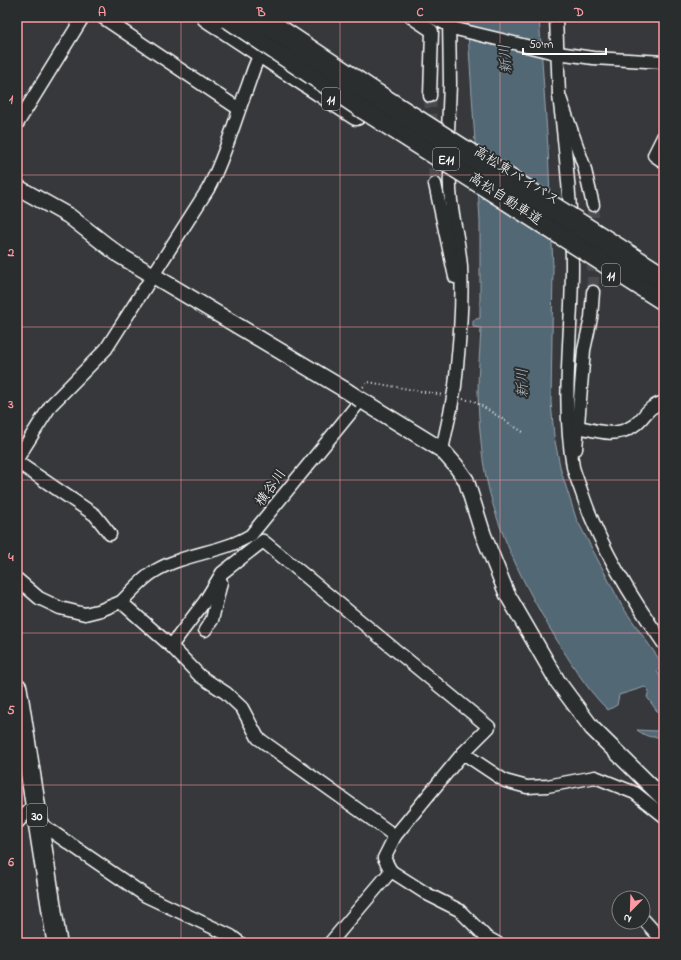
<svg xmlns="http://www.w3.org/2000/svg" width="681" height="960" font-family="'Indie Flower','Klee One',sans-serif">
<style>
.water{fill:#526775;stroke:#97a4ac}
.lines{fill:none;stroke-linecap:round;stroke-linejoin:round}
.minor-tunnel{stroke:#4b4c50;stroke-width:12;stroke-dasharray:12 6;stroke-linecap:butt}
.minor-casing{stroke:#fff;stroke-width:15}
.tertiary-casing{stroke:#fff;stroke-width:18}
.primary-casing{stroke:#fff;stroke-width:22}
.trunk-casing{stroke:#fff;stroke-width:23}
.path{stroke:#fff;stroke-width:2;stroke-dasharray:1 3;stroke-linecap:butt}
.minor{stroke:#2a2d2e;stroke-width:12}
.tertiary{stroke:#2a2d2e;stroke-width:15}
.primary{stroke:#2a2d2e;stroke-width:19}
.trunk{stroke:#2a2d2e;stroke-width:20}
.minor-bridge-casing{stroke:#fff;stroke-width:15;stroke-linecap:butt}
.tertiary-bridge-casing{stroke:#fff;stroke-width:18;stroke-linecap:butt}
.motorway-bridge-casing{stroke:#fff;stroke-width:25;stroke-linecap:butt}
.minor-bridge{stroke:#2a2d2e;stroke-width:12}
.tertiary-bridge{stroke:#2a2d2e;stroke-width:15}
.motorway-bridge{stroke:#2a2d2e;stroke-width:22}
.grid{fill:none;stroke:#ff9aa2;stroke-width:1;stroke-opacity:0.55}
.labels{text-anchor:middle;stroke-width:4;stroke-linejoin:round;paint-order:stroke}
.shield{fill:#2a2d2e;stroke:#bfc0c0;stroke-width:1}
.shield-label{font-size:13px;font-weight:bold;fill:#fff}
.street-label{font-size:14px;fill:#fff;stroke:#2a2d2e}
.water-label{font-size:15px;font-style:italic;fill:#b1bbc1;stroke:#2a2d2e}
.neatline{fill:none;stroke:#ff9aa2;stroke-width:1.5}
.grid-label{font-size:13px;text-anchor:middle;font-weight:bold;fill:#ff9aa2}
</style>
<rect width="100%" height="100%" fill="#37383c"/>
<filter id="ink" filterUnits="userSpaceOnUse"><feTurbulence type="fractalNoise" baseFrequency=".025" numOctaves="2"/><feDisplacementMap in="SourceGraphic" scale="8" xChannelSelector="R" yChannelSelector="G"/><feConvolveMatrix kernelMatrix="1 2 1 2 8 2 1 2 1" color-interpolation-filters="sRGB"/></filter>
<g filter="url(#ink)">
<g class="water">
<path d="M467 17H539L548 148 553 268 551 402 554 436 561 471 576 518 622 606 664 666 657 671 664 683V721L647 697 649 691 645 687 619 695 617 705 608 710C589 692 575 669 561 647 525 588 490 522 482 452 480 432 478 412 478 392 478 371 480 349 481 328L473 327V320L480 318V220Z"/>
<path d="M664 726V735C652 739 647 737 637 730L656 731Z"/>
</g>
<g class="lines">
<g class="minor-tunnel">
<path d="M430 96 435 184"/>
<path d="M593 205V292"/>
</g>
<g class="minor-casing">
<g id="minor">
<path d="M102 17 239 109"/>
<path d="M411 17 432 31 430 96"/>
<path d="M432 17 456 29 551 52 593 58 664 62"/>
<path d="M556 17 559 95 584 166 593 205"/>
<path d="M559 95C566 152 572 210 572 267 572 334 561 400 573 467 575 475 579 484 582 493 600 547 631 597 664 644"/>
<path d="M17 124 83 17"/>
<path d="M448 132 450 84 449 17"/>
<path d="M664 135 654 155 664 162"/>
<path d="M450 174C448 205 459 236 461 267 463 307 459 347 455 386"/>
<path d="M435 184 455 277"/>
<path d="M579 427C597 431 616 438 633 426 647 417 644 408 664 402"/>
<path d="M576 449 584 350 591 318 593 292"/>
<path d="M442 450 451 408"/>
<path d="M17 459 51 405 106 349 208 189C225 157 234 122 247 88 252 74 256 59 264 47"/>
<path d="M17 462 95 515 110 534"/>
<path d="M17 579 39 598 60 608 85 614 101 610 121 602 171 646 200 676 226 693 242 708 258 738 395 836"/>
<path d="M121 602C131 592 143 578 155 571 185 553 222 553 251 535L361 400"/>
<path d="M205 630 212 620 221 582"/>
<path d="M171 646 205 601 222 573 263 541 489 727 463 753"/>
<path d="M38 822 146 896 231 936 240 943"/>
<path d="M17 823 35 803"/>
<path d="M391 871 384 858 395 836 463 753 505 781 527 787 547 786 595 777 635 793 664 816"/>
<path d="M643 919 664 942"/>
<path d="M330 943 391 871 427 894 459 910 486 937 497 943"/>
</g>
</g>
<g class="tertiary-casing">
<g id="tertiary">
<path d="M17 187 69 216 119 255 347 391"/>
<path d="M361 400 442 450 456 466 466 480 483 534 507 594 558 682 592 728 664 799"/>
</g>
</g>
<g class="primary-casing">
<path id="primary" d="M17 688 57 943"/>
</g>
<g class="trunk-casing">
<path id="trunk" d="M207 17 356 115"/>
</g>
<g class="path">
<path d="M363 387 368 382 443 395"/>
<path d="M463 399 474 401 523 432"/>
</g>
<use href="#minor" class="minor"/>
<use href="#tertiary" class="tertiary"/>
<use href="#primary" class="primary"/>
<use href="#trunk" class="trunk"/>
<g class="minor-bridge-casing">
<path id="minor-bridge" d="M451 408 455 386"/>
</g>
<g class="tertiary-bridge-casing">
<path id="tertiary-bridge" d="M347 391 361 400"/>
</g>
<g class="motorway-bridge-casing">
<g id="motorway-bridge">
<path d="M229 17 366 109 664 299"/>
<path d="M258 17 374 94 664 279"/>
</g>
</g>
<use href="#minor-bridge" class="minor-bridge"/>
<use href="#tertiary-bridge" class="tertiary-bridge"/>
<use href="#motorway-bridge" class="motorway-bridge"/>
</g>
</g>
<path class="grid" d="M181 17V943M340 17V943M500 17V943M17 175H664M17 327H664M17 480H664M17 633H664M17 785H664"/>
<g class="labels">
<g class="shield">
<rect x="322" y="88" width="18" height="22" rx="3"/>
<rect x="433" y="148" width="26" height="22" rx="3"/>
<rect x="602" y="264" width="18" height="22" rx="3"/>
<rect x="27" y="804" width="20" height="22" rx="3"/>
</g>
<g class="shield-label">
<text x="331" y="104">11</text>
<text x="446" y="164">E11</text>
<text x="611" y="280">11</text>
<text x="37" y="820">30</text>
</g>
<g class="street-label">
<text transform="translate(517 175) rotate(32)" y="5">高松東バイパス</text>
<text transform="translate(506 198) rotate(33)" y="5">高松自動車道</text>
<text transform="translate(270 487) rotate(-54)" y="5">横谷川</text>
</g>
<g class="water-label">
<text transform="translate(505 59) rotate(-94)" y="5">新川</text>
<text transform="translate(522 383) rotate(-91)" y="5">新川</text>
</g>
</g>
<rect width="681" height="960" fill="none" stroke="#2a2d2e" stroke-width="44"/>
<g transform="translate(631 910) rotate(203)"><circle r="19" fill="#2a2d2e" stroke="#7f8182"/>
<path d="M0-3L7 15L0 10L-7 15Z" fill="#ff9aa2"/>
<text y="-6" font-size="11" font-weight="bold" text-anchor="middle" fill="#ffffff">N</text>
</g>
<path d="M523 48v6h83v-6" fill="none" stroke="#ffffff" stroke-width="2"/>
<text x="529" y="48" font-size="12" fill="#ffffff" stroke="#2a2d2e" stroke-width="3" paint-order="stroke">50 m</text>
<rect x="22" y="22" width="637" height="916" class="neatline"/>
<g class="grid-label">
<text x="102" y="16">A</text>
<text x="261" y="16">B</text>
<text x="420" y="16">C</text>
<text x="579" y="16">D</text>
<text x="11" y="103">1</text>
<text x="11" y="256">2</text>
<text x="11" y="408">3</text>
<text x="11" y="561">4</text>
<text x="11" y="714">5</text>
<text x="11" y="866">6</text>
</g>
</svg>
